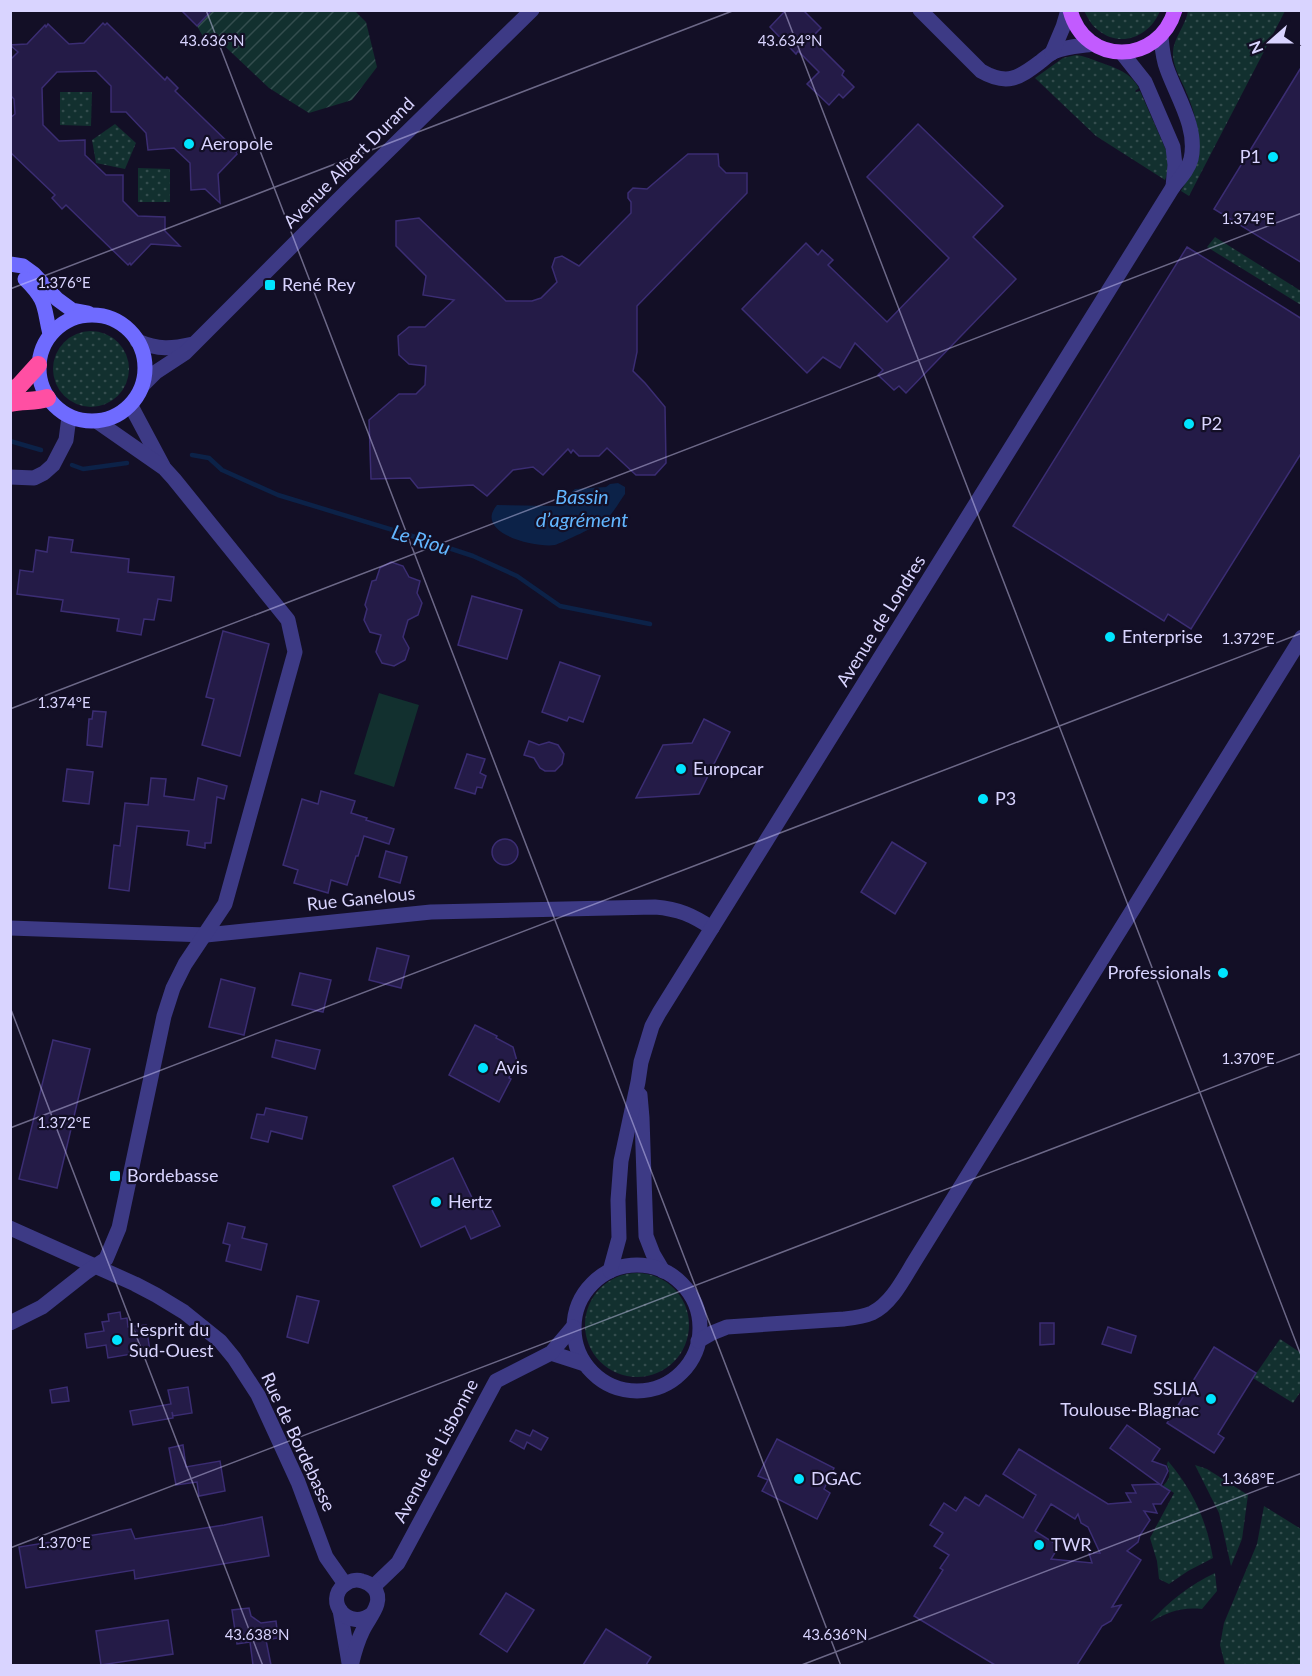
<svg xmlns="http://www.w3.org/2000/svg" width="1312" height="1676" font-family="Lato,sans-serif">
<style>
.grass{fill:url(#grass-dots)}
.garden{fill:url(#garden-furrows)}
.pitch{fill:#12302f}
.water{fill:#0c2248}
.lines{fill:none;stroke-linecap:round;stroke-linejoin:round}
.stream{stroke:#0c2248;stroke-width:4.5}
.building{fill:#241b47;stroke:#3b2d73;stroke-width:1.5;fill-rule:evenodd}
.street{stroke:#3d3a85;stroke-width:15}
.secondary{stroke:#6f6bff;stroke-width:15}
.primary{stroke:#c25bff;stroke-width:15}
.highway{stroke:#ff4fa3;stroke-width:18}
.ticks{fill:none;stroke:#d9d4ff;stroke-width:1.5;stroke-opacity:0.45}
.poi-dot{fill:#00e5ff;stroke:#130f26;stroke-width:2}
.labels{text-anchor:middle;stroke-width:4.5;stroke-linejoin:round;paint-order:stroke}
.poi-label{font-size:18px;fill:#d9d4ff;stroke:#130f26;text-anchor:start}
.street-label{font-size:18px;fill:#d9d4ff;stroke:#130f26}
.water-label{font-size:20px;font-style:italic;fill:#62b6ff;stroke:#130f26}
.ticks-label{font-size:15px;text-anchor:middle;fill:#d9d4ff;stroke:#130f26;stroke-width:4.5;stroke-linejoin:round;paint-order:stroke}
</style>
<defs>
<pattern id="grass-dots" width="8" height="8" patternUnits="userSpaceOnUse" patternTransform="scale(1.5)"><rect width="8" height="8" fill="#12302f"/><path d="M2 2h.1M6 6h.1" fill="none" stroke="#344d4e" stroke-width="1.8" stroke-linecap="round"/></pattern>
<pattern id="garden-furrows" width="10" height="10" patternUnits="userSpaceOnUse" patternTransform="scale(1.5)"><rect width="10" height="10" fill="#12302f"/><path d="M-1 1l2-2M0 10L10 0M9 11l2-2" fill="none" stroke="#344d4e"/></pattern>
</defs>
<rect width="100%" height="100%" fill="#130f26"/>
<g class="grass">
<path d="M1084 11H1160C1150 36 1121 49 1098 30 1091 25 1088 18 1084 11Z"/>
<path d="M1188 11H1285L1189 196 1181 191C1203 153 1202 128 1185 89 1180 78 1173 66 1173 54 1172 40 1186 25 1188 11Z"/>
<path d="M1076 55C1084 56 1091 59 1099 62 1116 68 1130 72 1139 88L1135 91 1136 92 1140 91 1166 150C1168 160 1169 171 1165 180L1096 136 1035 78 1063 58Z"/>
<path d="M60 92H92L91 126 60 125Z"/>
<path d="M115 124 136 143 125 169 96 163 92 140Z"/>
<path d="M138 168 170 169V202H138Z"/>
<path d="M1215 237 1301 291V305L1207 247Z"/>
<circle cx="91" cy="369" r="38"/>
<circle cx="637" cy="1325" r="52"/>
<path d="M1280 1339 1301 1353V1391L1293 1403 1253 1378Z"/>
<path d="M1168 1461C1194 1492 1206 1519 1213 1558L1188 1571 1169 1584 1159 1579 1157 1561 1150 1538 1174 1493 1163 1486C1170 1478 1171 1475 1167 1464Z"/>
<path d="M1195 1465 1207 1469 1248 1495 1242 1539 1231 1566 1219 1513Z"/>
<path d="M1264 1506 1301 1529V1665H1225L1220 1645 1224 1623 1257 1544Z"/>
<path d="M1215 1573 1217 1591 1202 1609C1180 1607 1169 1612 1150 1622 1169 1602 1189 1585 1215 1573Z"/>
</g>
<path class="garden" d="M212 11H355L366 22 377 67 352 100 309 113 269 88 212 34 205 40 197 26Z"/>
<path class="pitch" d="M379 693 419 705 394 787 354 774Z"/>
<path class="water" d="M618 483 625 487V494C619 502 613 514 605 520 600 525 561 543 555 545 535 548 473 533 497 505L555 506 575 489 606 487 610 484Z"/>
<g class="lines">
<g class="stream">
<path d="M10 441 41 450"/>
<path d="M192 455 209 458 222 470 278 495 406 534 473 556 517 576 560 606 650 624"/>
<path d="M72 465 83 469 127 463"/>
</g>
</g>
<g class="building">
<path d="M181 10H212L197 26Z"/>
<path d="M786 10H803L821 28 811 38 844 71 842 75 854 87 843 98 839 94 829 105 807 84 819 72 798 51 796 54 770 27Z"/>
<path d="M103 23 105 25 107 23 165 80 167 77 178 88 175 91 237 151 236 152 237 154 218 174 220 203 205 189 191 190 190 163 174 148 148 150 146 133 126 112H111V86L96 71 57 72 42 88 43 125 59 141 85 140V155L106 175H123V201L138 216 165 217V231L180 246 151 244 131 265 130 263 128 265 66 205 62 209 52 198 55 195 10 152V118L15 114 14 99 10 95V60L18 52 10 45 27 44 45 25 46 27 48 24 69 44 84 43Z"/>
<path d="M1302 66V263L1214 209Z"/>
<path d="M918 124 1003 206 973 237 1016 279 906 393 899 386 894 390 878 375 883 370 855 343 840 368 823 357 807 373 742 309 806 243 818 255 822 250 833 260 828 265 887 322 949 258 867 177Z"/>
<path d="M688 154H718L719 166 726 173H747V193L637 306V352L633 371 645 383 665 407 666 463 655 475H636L607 448 599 456H579L573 450 571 453 568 449 543 475 533 467 513 470 487 496 473 485 418 488 410 478 371 479 369 420 399 394H416L425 385 426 366 409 364 399 355 398 336 409 327H425L454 300 423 295 426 276 396 246V221L419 218 506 301H532L541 298 557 282 552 267 555 258 562 256 579 266 631 213V202L628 198V193L633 188 647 189Z"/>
<path d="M1187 247 1302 319V452L1191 629 1168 614 1164 621 1013 526Z"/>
<path d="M49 537 73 540 71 552 129 559 128 572 174 577 171 601 158 599 154 620 144 619 141 635 117 631 119 619 61 611 63 600 17 594 20 570 33 572 36 550 47 552Z"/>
<path d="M391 562 403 566 409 577 420 581 417 593 422 603 418 615 408 620 403 637 409 648 405 660 394 666 382 663 376 652 381 635 370 632 364 620 367 609 365 605 372 581 376 580 380 568Z"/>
<path d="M472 596 522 610 507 659 458 645Z"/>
<path d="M223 631 269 644 240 756 202 745 214 699 206 697Z"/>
<path d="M560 662 600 676 583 722 569 717 567 721 542 712Z"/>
<path d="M93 711 106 712 102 747 87 745 89 719H92Z"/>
<path d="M704 719 730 732 699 794 636 798 663 745 692 743Z"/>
<path d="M529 741 539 745 549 742 558 745 564 754 562 764 555 771H545L540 768 534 758 524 755Z"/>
<path d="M467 754 485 759 480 773 486 776 482 788 477 787 475 794 455 788Z"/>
<path d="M67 769 93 772 89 804 63 801Z"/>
<path d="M151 778 166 779 164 796 194 800 198 778 227 786 224 799 217 797 211 843H205V848L187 845 189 831 137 826 129 891 109 888 114 845 120 846 125 803 148 805Z"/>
<path d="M321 791 355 801 351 813 367 818 366 820 394 829 389 844 364 836 358 856H356L347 885 331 880 328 893 294 883 298 870 283 865 302 799 318 804Z"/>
<circle cx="505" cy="852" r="13"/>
<path d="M892 842 926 863 895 914 861 892Z"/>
<path d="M386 851 407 857 400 883 379 877Z"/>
<path d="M377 948 409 956 401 988 369 980Z"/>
<path d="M300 973 331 980 323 1012 292 1005Z"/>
<path d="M221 979 255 988 244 1035 209 1027Z"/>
<path d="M475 1025 497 1036 496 1038 513 1047 517 1061 509 1078 511 1079 499 1102 449 1075Z"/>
<path d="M53 1040 90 1049 57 1188 19 1179Z"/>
<path d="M276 1040 320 1050 315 1069 272 1057Z"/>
<path d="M266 1108 307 1117 302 1139 271 1131 268 1142 251 1138 257 1114 264 1115Z"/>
<path d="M453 1158 475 1204 486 1198 500 1226 471 1239 465 1226 421 1247 393 1186Z"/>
<path d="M228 1223 245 1227 242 1238 267 1244 261 1270 226 1261 230 1245 223 1243Z"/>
<path d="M297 1296 319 1301 308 1343 287 1337Z"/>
<path d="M120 1312 121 1319 127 1318 128 1327 146 1325 150 1351 108 1358 106 1345 87 1348 85 1334 104 1331 102 1322 109 1321 108 1314Z"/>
<path d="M1040 1323H1054V1344L1040 1345Z"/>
<path d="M1108 1327 1136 1336 1131 1353 1102 1344Z"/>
<path d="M1214 1347 1256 1373 1218 1434 1224 1438 1214 1453 1167 1423Z"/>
<path d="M67 1387 69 1401 52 1403 50 1390Z"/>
<path d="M188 1387 192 1413 173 1416 172 1412 173 1418 133 1425 130 1411 171 1404 168 1390Z"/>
<path d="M1127 1425 1160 1449 1152 1461 1166 1466 1168 1471 1161 1485 1110 1448Z"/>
<path d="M516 1430 530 1436 533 1430 548 1438 541 1450 527 1442 524 1449 510 1441Z"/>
<path d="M777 1439 834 1468 824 1489 830 1493 817 1519 762 1491 768 1480 758 1476Z"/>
<path d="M183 1445 186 1467 220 1461 225 1491 199 1496 197 1482 176 1485 169 1448Z"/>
<path d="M1019 1449 1108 1504 1131 1502 1126 1493H1136L1132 1485 1159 1484 1170 1491 1161 1504H1153L1157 1513 1144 1511 1150 1520 1140 1535 1138 1542 1127 1551 1141 1560 1112 1607 1121 1605 1111 1621 1102 1626 1077 1665H995L914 1616 943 1570 940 1568 949 1555 934 1546 943 1533 930 1525 944 1503 956 1511 965 1497 979 1506 986 1495 1023 1518 1036 1495 1003 1474ZM1051 1504 1075 1519 1078 1514 1081 1523 1088 1527 1100 1553H1089L1092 1563 1051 1559 1059 1546 1035 1531Z"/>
<path d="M262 1517 269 1556 135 1579 134 1570 26 1588 19 1547 131 1529 135 1539 224 1525Z"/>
<path d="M506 1593 534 1610 507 1652 480 1634Z"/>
<path d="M249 1608 251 1616 261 1623 276 1621 278 1638 266 1640 271 1665H253L250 1642 237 1644 232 1610Z"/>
<path d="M168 1620 173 1654 101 1665 96 1631Z"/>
<path d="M606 1629 651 1657 646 1665H583Z"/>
</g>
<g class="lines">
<g class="street">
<path d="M920 10 981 71C1007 86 1019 78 1040 62 1045 58 1050 53 1056 51 1067 46 1081 46 1093 44"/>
<path d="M1052 53 1063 27 1068 10"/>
<path d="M1122 53 1145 82 1173 147 1175 165 1173 187"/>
<path d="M137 341C159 350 171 349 193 344"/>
<path d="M143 385 156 372 185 353 347 191 532 10"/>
<path d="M131 406 163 466"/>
<path d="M10 477 34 478 44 473 53 465 66 440 69 417"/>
<path d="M10 928 206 935 431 912 655 907C679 909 692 915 712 928"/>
<path d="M640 1095 642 1118 646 1236 653 1254 663 1271"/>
<path d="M10 1228 135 1284 156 1295 184 1312 220 1341 234 1358 258 1395 298 1482 326 1557 345 1584"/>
<circle cx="637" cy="1328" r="63"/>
<path d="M610 1271 619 1238 618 1200 621 1161 638 1082 641 1062 652 1026 659 1013 1173 187C1180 178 1188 170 1191 159 1198 128 1177 97 1167 69 1163 59 1162 48 1161 37"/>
<path d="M10 1323 42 1307 85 1273 106 1259 119 1228 164 1016 173 988 185 964 225 904 295 652 288 620 174 479 164 468 98 422"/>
<path d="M698 1341 712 1333 727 1327 844 1319C853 1318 863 1317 872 1313 891 1304 903 1280 914 1262L1302 637"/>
<path d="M551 1353 585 1364"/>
<path d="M373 1587 398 1563 496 1381 551 1353 573 1327"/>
<path d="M340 1610 349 1663"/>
<path d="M351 1666C354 1653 357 1642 363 1630 369 1617 385 1602 374 1588 370 1584 367 1582 362 1581 356 1579 349 1581 344 1585 324 1601 348 1632 372 1614"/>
</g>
<g class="secondary">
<path d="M10 264 23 266 34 274 57 299 72 310 88 313"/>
<path d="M25 279C48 302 43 306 50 334"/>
<circle cx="92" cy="368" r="53"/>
</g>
<path class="primary" d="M1070 10C1085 67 1159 65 1175 10"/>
<g class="highway">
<path d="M10 392 19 386 38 365"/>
<path d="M10 403C23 400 35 402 47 398"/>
</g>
</g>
<path class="ticks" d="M206 10 841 1666M784 10 1302 1358M10 289 735 10M10 709 1302 213M10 1007 263 1666M10 1128 1302 633M10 1548 1302 1053M799 1666 1302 1473"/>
<g class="poi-dot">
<circle cx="189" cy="144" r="6"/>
<circle cx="1273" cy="157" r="6"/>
<rect x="264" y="279" width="12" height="12" rx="3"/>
<circle cx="1189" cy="424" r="6"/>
<circle cx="1110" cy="637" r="6"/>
<circle cx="681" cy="769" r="6"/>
<circle cx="983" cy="799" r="6"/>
<circle cx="1223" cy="973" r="6"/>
<circle cx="483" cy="1068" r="6"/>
<rect x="109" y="1170" width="12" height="12" rx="3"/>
<circle cx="436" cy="1202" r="6"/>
<circle cx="117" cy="1340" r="6"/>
<circle cx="1211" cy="1399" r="6"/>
<circle cx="799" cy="1479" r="6"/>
<circle cx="1039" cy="1545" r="6"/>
</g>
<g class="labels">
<g class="poi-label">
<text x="201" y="150">Aeropole</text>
<text x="1261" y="163" text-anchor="end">P1</text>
<text x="282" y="291">René Rey</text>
<text x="1201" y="430">P2</text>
<text x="1122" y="643">Enterprise</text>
<text x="693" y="775">Europcar</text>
<text x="995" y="805">P3</text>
<text x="1211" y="979" text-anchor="end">Professionals</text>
<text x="495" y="1074">Avis</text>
<text x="127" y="1182">Bordebasse</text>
<text x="448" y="1208">Hertz</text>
<text x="129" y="1336">L'esprit du<tspan x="129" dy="21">Sud-Ouest</tspan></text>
<text x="1199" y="1395" text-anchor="end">SSLIA<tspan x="1199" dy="21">Toulouse-Blagnac</tspan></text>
<text x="811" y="1485">DGAC</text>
<text x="1051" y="1551">TWR</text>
</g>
<g class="street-label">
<text transform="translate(349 163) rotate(-45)" y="6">Avenue Albert Durand</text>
<text transform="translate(881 621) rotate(-58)" y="6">Avenue de Londres</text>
<text transform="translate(361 899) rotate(-6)" y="6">Rue Ganelous</text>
<text transform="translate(298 1442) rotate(65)" y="6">Rue de Bordebasse</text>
<text transform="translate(436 1451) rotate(-62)" y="6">Avenue de Lisbonne</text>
</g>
<g class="water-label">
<text x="582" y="504">Bassin<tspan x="582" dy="23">d’agrément</tspan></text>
<text transform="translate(421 540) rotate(17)" y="7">Le Riou</text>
</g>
</g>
<g class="ticks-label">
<text x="212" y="46">43.636°N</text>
<text x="790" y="46">43.634°N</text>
<text x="1248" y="224">1.374°E</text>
<text x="64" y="288">1.376°E</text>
<text x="1248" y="644">1.372°E</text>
<text x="64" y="708">1.374°E</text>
<text x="1248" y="1064">1.370°E</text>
<text x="64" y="1128">1.372°E</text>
<text x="1248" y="1484">1.368°E</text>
<text x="64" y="1548">1.370°E</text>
<text x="257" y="1640">43.638°N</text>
<text x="835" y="1640">43.636°N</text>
</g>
<rect width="1312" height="1676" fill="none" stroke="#d9d4ff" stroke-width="24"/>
<g transform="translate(1270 42) rotate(249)" stroke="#130f26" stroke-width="4.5" paint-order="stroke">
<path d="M0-4.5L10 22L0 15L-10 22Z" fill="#d9d4ff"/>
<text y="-9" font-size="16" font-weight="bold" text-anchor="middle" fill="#d9d4ff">N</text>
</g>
</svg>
